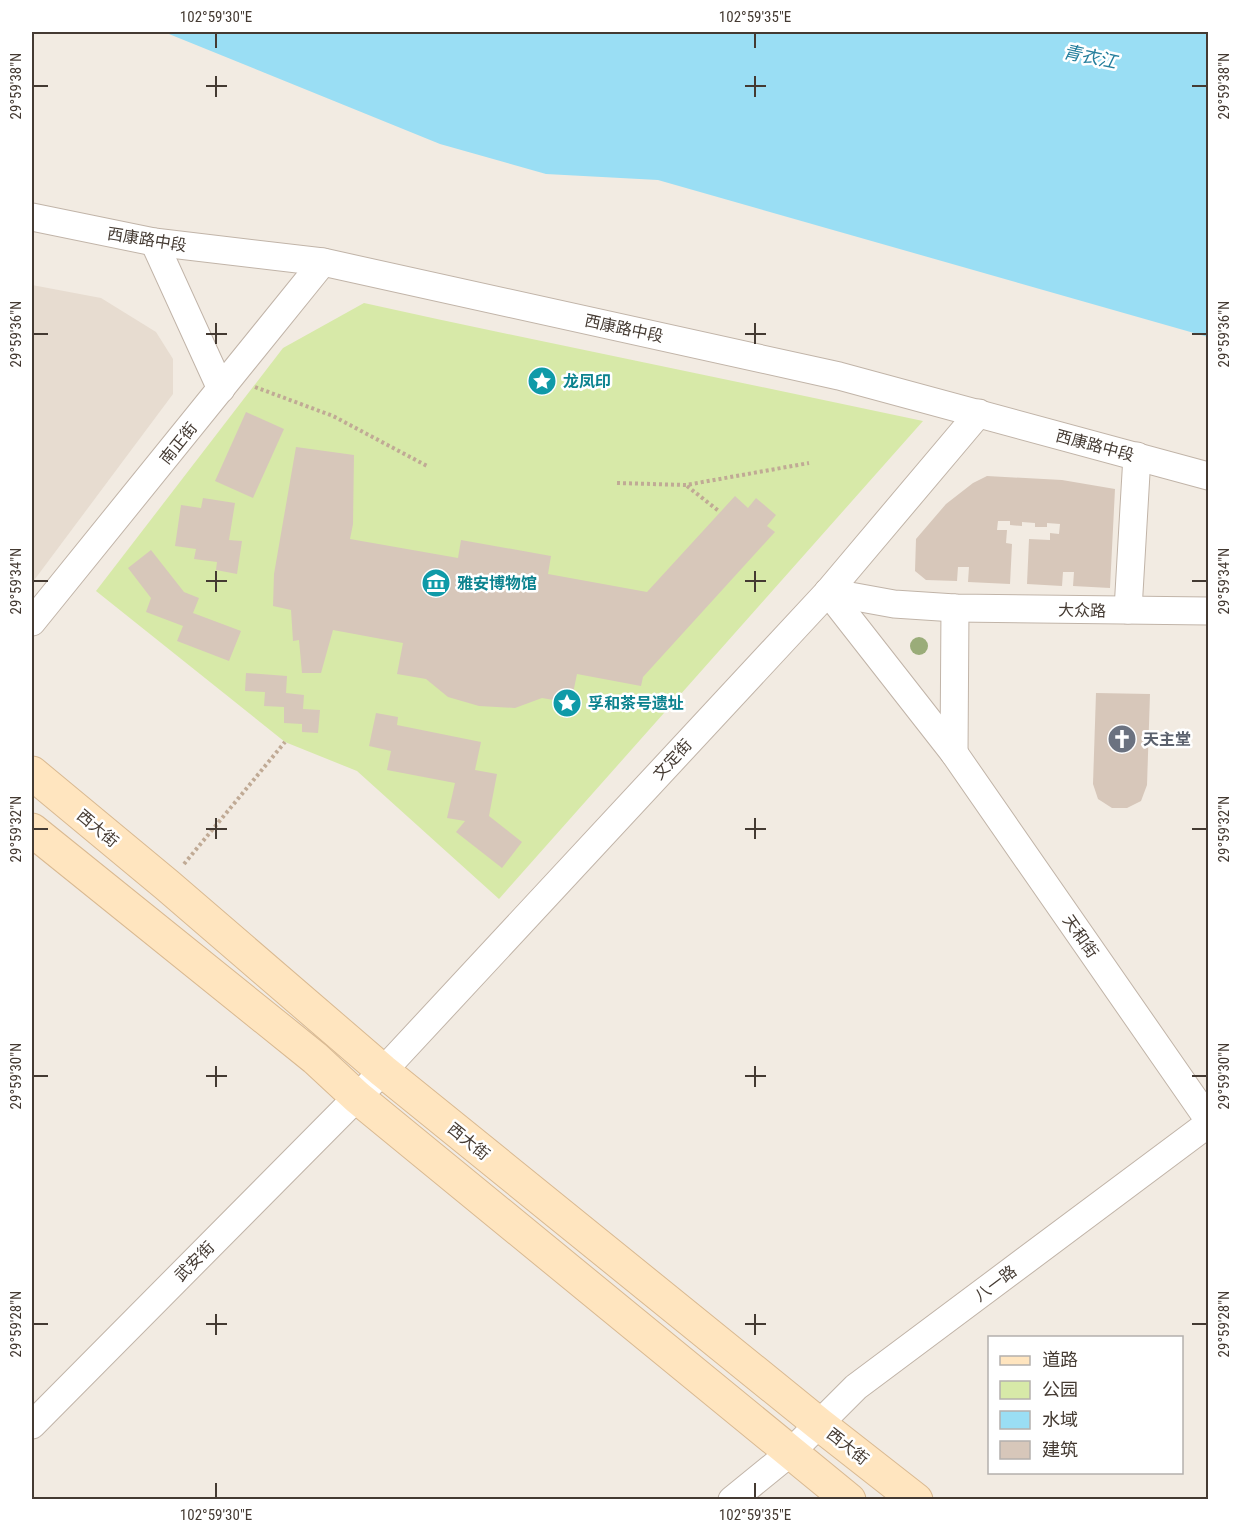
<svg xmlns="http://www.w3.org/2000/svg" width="1240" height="1531" font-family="'Roboto Condensed','Noto Sans SC',sans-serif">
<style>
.residential{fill:#e7dcd0}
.green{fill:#d7e9a8}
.water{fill:#9adef4}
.building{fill:#d7c7ba}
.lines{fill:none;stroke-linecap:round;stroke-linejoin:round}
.minor-casing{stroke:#c1b4a8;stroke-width:29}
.secondary-casing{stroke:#d9b991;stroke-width:35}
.path{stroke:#c0aa95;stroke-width:4;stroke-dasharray:3 3;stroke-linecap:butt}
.minor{stroke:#fff;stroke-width:27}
.secondary{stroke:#ffe5bf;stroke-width:33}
.tree{fill:#9aac79}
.ticks{fill:none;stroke:#443a32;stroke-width:2}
.labels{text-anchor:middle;stroke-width:5;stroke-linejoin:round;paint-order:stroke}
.street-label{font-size:16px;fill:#443a32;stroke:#fff}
.culture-label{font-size:16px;font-weight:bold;fill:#0d838f;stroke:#fff;text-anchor:start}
.worship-label{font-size:16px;font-weight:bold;fill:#5b616d;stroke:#fff;text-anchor:start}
.water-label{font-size:18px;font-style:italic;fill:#247e9c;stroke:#fff}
.neatline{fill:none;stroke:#443a32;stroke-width:2}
.ticks-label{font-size:15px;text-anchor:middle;fill:#443a32}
</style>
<rect width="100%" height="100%" fill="#f2ebe2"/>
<path class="residential" d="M32 285 101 298 156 332 173 359V394L32 583Z"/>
<path class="green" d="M364 303C550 344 737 381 923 421L499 899 357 771 285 742 96 591 283 348Z"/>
<path class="water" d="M164 32H1208V337L658 180 546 174 440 144Z"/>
<g class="building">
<path d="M246 412 284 429 253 498 215 481Z"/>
<path d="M296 447 354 455 353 524 350 539 458 558 461 540 551 556 548 574 647 592 735 496 748 508 756 498 776 515 767 526 775 532 643 677 641 686 577 674 571 703 542 698 515 708 479 706 448 697 426 679 397 674 403 643 333 630 321 673H302L299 640 293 641 291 610 273 606 274 574Z"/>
<path d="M987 476 1062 480 1115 489 1110 588 1073 586 1074 572H1063L1062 586 1027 584 1029 539 1050 540V533L1059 534 1060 524 1047 523V527H1035V523L1022 522V526L1010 525V521H998L997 530H1007L1006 543 1012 544 1010 584 968 582 969 567H958L957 581 926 580 915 571 916 539 946 504 973 483Z"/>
<path d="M203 498 235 503 229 540 242 541 237 574 216 570 217 562 194 559 196 549 175 546 181 505 201 508Z"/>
<path d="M151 550 184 592 199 598 193 613 241 631 229 661 177 641 183 626 146 612 151 598 128 568Z"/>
<path d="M246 673 287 676 286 693 304 695 303 709 320 710 318 733 302 732V724L284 723V707L264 706 265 692 245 691Z"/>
<path d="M1096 693 1150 694 1147 785 1141 801 1127 808H1112L1098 799 1093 784Z"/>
<path d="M376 713 398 717 397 725 481 742 475 770 497 774 489 816 522 842 502 868 456 832 465 821 447 818 455 783 387 770 391 751 369 746Z"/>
</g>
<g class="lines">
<g class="minor-casing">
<g id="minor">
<path d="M32 217 154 242 323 262 839 376 1208 476"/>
<path d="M154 242 221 389"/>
<path d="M828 592 954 753 1208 1119"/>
<path d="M828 592 894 604 955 608 1208 611"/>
<path d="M1128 610 1137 456"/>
<path d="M32 622 323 262"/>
<path d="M954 753 955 608"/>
<path d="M32 1425 383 1071 828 592 979 413"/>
<path d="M732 1500 791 1452 856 1387 1208 1124"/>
</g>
</g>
<g class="secondary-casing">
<g id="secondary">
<path d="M32 773 167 885 383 1071 819 1424 916 1500"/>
<path d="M32 830 315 1058 357 1097 849 1500"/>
</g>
</g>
<g class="path">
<path d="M255 387 333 416 429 467"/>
<path d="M617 483 686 485 809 463"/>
<path d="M687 486 720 512"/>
<path d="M184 864 285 742"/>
</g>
<use href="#minor" class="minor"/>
<use href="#secondary" class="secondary"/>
</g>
<circle class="tree" cx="919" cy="646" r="9"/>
<path class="ticks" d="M216 33V48M755 33V48M216 76V97M755 76V97M33 86H48M206 86H227M745 86H766M1192 86H1207M216 323V344M755 323V344M33 334H48M206 334H227M745 334H766M1192 334H1207M216 571V592M755 571V592M33 581H48M206 581H227M745 581H766M1192 581H1207M216 818V839M755 818V839M33 829H48M206 829H227M745 829H766M1192 829H1207M216 1066V1087M755 1066V1087M33 1076H48M206 1076H227M745 1076H766M1192 1076H1207M216 1314V1335M755 1314V1335M33 1324H48M206 1324H227M745 1324H766M1192 1324H1207M216 1483V1498M755 1483V1498"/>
<defs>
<g id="sight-disc" transform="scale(1.5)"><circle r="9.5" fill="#0f9aa8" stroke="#fff"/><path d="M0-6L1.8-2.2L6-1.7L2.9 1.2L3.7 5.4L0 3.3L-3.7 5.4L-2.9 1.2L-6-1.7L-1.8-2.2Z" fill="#fff"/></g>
<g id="museum-disc" transform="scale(1.5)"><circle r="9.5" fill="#0f9aa8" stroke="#fff"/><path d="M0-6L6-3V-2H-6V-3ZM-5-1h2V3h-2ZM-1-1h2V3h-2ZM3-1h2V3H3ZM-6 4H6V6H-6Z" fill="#fff"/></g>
<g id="church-disc" transform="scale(1.5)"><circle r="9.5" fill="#6b7280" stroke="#fff"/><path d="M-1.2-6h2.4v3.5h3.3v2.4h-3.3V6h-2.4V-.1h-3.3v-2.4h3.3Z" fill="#fff"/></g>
</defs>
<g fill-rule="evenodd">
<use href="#sight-disc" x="542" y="381"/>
<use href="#museum-disc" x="436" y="583"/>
<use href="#sight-disc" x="567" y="703"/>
<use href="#church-disc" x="1122" y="739"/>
</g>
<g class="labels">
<g class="street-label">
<text transform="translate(147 239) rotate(9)" y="6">西康路中段</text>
<text transform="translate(624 328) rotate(12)" y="6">西康路中段</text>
<text transform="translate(178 443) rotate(-51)" y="6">南正街</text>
<text transform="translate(1095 445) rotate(15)" y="6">西康路中段</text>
<text transform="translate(1082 610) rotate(1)" y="6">大众路</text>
<text transform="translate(672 759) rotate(-47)" y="6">文定街</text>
<text transform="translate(98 828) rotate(40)" y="6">西大街</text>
<text transform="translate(1081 936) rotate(55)" y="6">天和街</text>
<text transform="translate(469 1141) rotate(39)" y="6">西大街</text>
<text transform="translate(194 1261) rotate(-45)" y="6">武安街</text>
<text transform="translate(995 1283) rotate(-37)" y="6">八一路</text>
<text transform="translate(848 1446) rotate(38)" y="6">西大街</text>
</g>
<g class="culture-label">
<text x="563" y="387">龙凤印</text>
<text x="457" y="589">雅安博物馆</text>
<text x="588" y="709">孚和茶号遗址</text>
</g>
<g class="worship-label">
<text x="1143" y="745">天主堂</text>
</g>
<g class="water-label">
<text transform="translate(1090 57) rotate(12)" y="6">青衣江</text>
</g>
</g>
<rect width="1240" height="1531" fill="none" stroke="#ffffff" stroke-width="66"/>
<rect x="988" y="1336" width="195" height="138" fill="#ffffff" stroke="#b4b0ad" stroke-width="1.5"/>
<rect x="1000" y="1356" width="30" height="9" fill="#ffe5bf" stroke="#b4b0ad" stroke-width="1.5"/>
<text x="1042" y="1366" font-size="18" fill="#443a32">道路</text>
<rect x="1000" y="1381" width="30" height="18" fill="#d7e9a8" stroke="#b4b0ad" stroke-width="1.5"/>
<text x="1042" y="1396" font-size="18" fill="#443a32">公园</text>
<rect x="1000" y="1411" width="30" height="18" fill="#9adef4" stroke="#b4b0ad" stroke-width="1.5"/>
<text x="1042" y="1426" font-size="18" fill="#443a32">水域</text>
<rect x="1000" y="1441" width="30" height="18" fill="#d7c7ba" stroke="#b4b0ad" stroke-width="1.5"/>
<text x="1042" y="1456" font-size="18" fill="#443a32">建筑</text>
<rect x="33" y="33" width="1174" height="1465" class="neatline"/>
<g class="ticks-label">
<text x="216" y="22">102°59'30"E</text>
<text x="755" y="22">102°59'35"E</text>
<text transform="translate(16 86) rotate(-90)" y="5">29°59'38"N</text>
<text transform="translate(1224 86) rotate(-90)" y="5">29°59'38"N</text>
<text transform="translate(16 334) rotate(-90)" y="5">29°59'36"N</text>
<text transform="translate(1224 334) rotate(-90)" y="5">29°59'36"N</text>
<text transform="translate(16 581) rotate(-90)" y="5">29°59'34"N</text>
<text transform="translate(1224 581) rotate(-90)" y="5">29°59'34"N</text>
<text transform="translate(16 829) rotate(-90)" y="5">29°59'32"N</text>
<text transform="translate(1224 829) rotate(-90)" y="5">29°59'32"N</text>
<text transform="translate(16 1076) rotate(-90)" y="5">29°59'30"N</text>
<text transform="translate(1224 1076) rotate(-90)" y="5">29°59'30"N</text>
<text transform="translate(16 1324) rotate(-90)" y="5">29°59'28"N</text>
<text transform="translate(1224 1324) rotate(-90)" y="5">29°59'28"N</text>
<text x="216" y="1520">102°59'30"E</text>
<text x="755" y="1520">102°59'35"E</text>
</g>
</svg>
